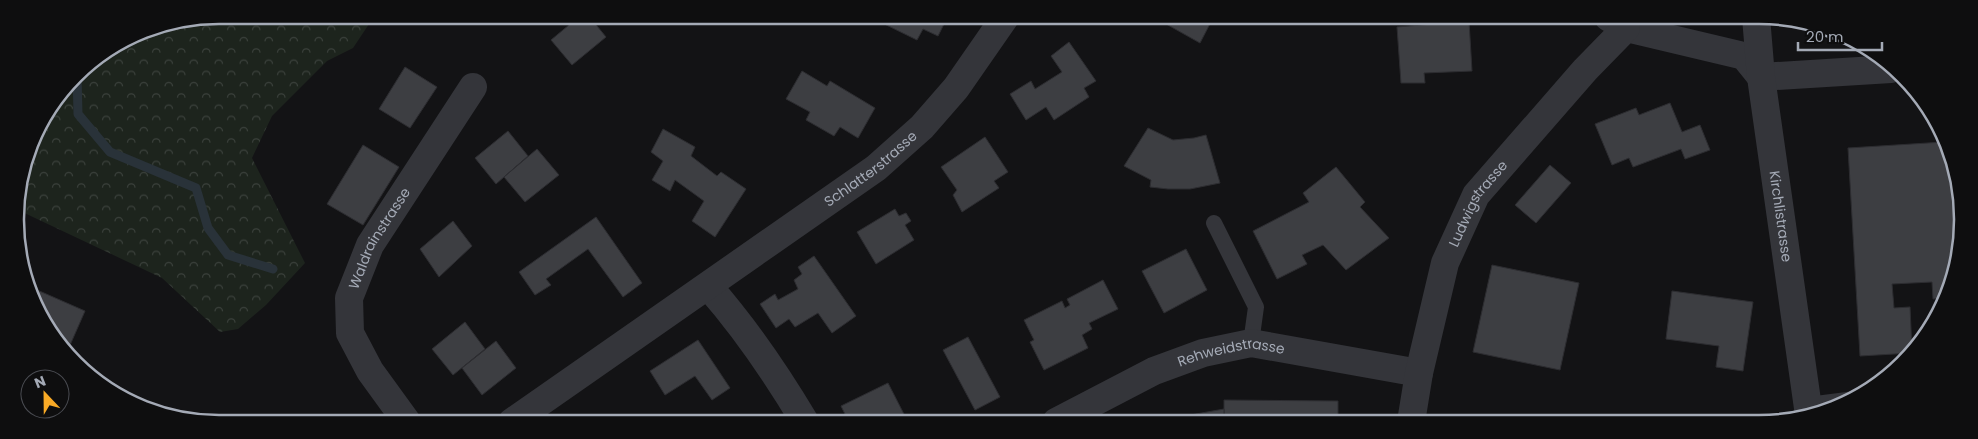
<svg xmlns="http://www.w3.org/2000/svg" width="1978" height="439" font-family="Poppins,sans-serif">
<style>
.forest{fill:url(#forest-crowns)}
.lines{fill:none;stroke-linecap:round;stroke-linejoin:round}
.stream{stroke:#293239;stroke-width:9}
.building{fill:#3d3e42;stroke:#2d2d31}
.service{stroke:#34353a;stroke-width:16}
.minor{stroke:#34353a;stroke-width:28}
.labels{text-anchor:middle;stroke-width:4;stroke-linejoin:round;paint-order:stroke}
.street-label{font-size:14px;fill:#a4aab6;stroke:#0e0e0f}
.rim{fill:none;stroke:#a4aab6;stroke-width:2.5}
</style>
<defs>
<pattern id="forest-crowns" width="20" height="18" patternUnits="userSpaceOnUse" patternTransform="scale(1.25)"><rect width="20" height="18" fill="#1d241d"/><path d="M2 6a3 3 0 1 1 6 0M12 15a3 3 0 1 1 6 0" fill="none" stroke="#3b413c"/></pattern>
</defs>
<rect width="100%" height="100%" fill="#131315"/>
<path class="forest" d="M220 15H375L353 48 327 61 272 116 252 158 305 263 266 305 238 329 220 332 162 278 16 209 15 206 36 129 84 66 142 30Z"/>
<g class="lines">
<path class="stream" d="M77 75 78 114 110 152 196 188 208 228 228 255 273 269"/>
</g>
<g class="building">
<path d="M581 15H588L606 37 572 65 551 40Z"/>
<path d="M868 16H948L938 36 923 29 917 40Z"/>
<path d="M1160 16H1214L1200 43 1159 20Z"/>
<path d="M1469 21 1472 71 1424 73 1425 83H1401L1397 27Z"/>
<path d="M1069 42 1096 81 1084 88 1089 97 1054 120 1046 107 1026 120 1010 94 1031 81 1035 89 1062 72 1051 56Z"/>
<path d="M405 67 437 87 410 128 379 109Z"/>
<path d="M802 71 827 86 830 81 875 108 858 138 840 127 834 136 806 120 810 112 786 99Z"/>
<path d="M1670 103 1682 132 1700 125 1710 150 1685 159 1681 149 1633 167 1629 158 1612 165 1595 124 1636 108 1639 115Z"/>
<path d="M1148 128 1173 140 1194 138 1206 135 1220 183 1190 189H1168L1150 187 1151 180 1124 166Z"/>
<path d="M663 129 695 147 691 156 717 176 721 172 746 189 715 237 692 221 704 201 675 180 670 191 652 180 663 161 651 152Z"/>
<path d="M508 131 528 156 496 184 475 158Z"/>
<path d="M985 137 1008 172 994 181 999 188 962 212 953 195 957 190 941 167Z"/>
<path d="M1944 142 1956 167 1961 246 1946 298 1933 299 1932 282 1892 284 1894 308 1910 307 1912 351 1911 353 1860 356 1848 148Z"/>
<path d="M363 145 399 167 363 225 327 204Z"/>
<path d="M537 149 559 175 525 202 504 177Z"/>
<path d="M1550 165 1571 183 1536 223 1515 205Z"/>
<path d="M1336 167 1365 202 1360 207 1389 238 1346 270 1323 245 1302 255 1307 264 1277 279 1253 231 1309 202 1303 193Z"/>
<path d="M895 209 899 216 906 213 911 221 905 225 914 240 876 264 857 232Z"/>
<path d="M596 217 642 283 623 297 588 249 546 279 551 285 535 295 519 272Z"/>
<path d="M453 221 472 246 439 277 420 249Z"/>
<path d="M1186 249 1207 290 1164 313 1142 271Z"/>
<path d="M814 256 856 316 832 333 818 313 795 327 789 319 776 328 760 304 775 294 778 300 798 289 794 280 802 274 798 267Z"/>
<path d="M1492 265 1579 283 1560 370 1473 352Z"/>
<path d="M1103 280 1118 309 1089 323 1092 329 1082 335 1088 348 1044 370 1030 342 1034 340 1024 320 1062 301 1065 308 1070 305 1067 299Z"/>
<path d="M28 286 85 311 67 352 57 344Z"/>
<path d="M1672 291 1753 302 1743 371 1716 367 1719 346 1666 339Z"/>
<path d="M465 322 485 349 453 375 432 349Z"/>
<path d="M968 337 1000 397 975 410 943 350Z"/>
<path d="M698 340 730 388 712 400 695 376 665 395 650 371Z"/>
<path d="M496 341 516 368 482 395 462 368Z"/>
<path d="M888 383 908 422H849L841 406Z"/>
<path d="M1224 400 1338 401V422H1224Z"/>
<path d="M1224 409V422H1151Z"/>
</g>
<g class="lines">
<g class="service">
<path d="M1214 223 1256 307 1251 343"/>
<path d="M1808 405 1855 399"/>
</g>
<g class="minor">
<path d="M1608 17 1626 28 1744 56 1761 77 1891 69"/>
<path id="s1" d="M1756 17 1761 77 1809 415"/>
<path d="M709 287C745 328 777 375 805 422"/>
<path id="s2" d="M407 422 370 371 350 333 349 298 370 245 473 87"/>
<path id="s3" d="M512 422 876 168 922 127 956 88 1006 16"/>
<path id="s4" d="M1056 422 1154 371 1203 353 1251 343 1419 373"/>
<path id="s5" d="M1411 422 1419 373 1445 263 1476 195 1585 70 1626 28"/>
</g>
</g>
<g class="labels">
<g class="street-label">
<text dy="5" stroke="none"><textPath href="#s3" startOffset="439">Schlatterstrasse</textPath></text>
<text dy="5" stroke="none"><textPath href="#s5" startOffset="231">Ludwigstrasse</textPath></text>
<text dy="5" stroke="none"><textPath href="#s1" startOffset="201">Kirchlistrasse</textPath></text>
<text dy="5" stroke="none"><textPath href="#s2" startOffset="208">Waldrainstrasse</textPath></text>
<text dy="5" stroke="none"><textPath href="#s4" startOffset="191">Rehweidstrasse</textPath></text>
</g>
</g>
<path d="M0 0H1978V439H0ZM219 24H1759A195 195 0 0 1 1954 219V220A195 195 0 0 1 1759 415H219A195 195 0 0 1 24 220V219A195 195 0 0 1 219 24Z" fill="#0e0e0f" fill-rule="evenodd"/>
<path class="rim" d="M219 24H1759A195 195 0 0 1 1954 219V220A195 195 0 0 1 1759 415H219A195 195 0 0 1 24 220V219A195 195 0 0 1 219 24Z"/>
<g transform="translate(45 394) rotate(338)"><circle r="24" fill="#0e0e0f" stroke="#4a4c52"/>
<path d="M0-4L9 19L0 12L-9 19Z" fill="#f9aa26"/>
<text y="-8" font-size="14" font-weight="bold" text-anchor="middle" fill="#a4aab6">N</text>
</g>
<path d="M1798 42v8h84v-8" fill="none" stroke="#a4aab6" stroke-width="2.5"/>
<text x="1806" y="42" font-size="15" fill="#a4aab6" stroke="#0e0e0f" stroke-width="4" paint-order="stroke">20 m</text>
</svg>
